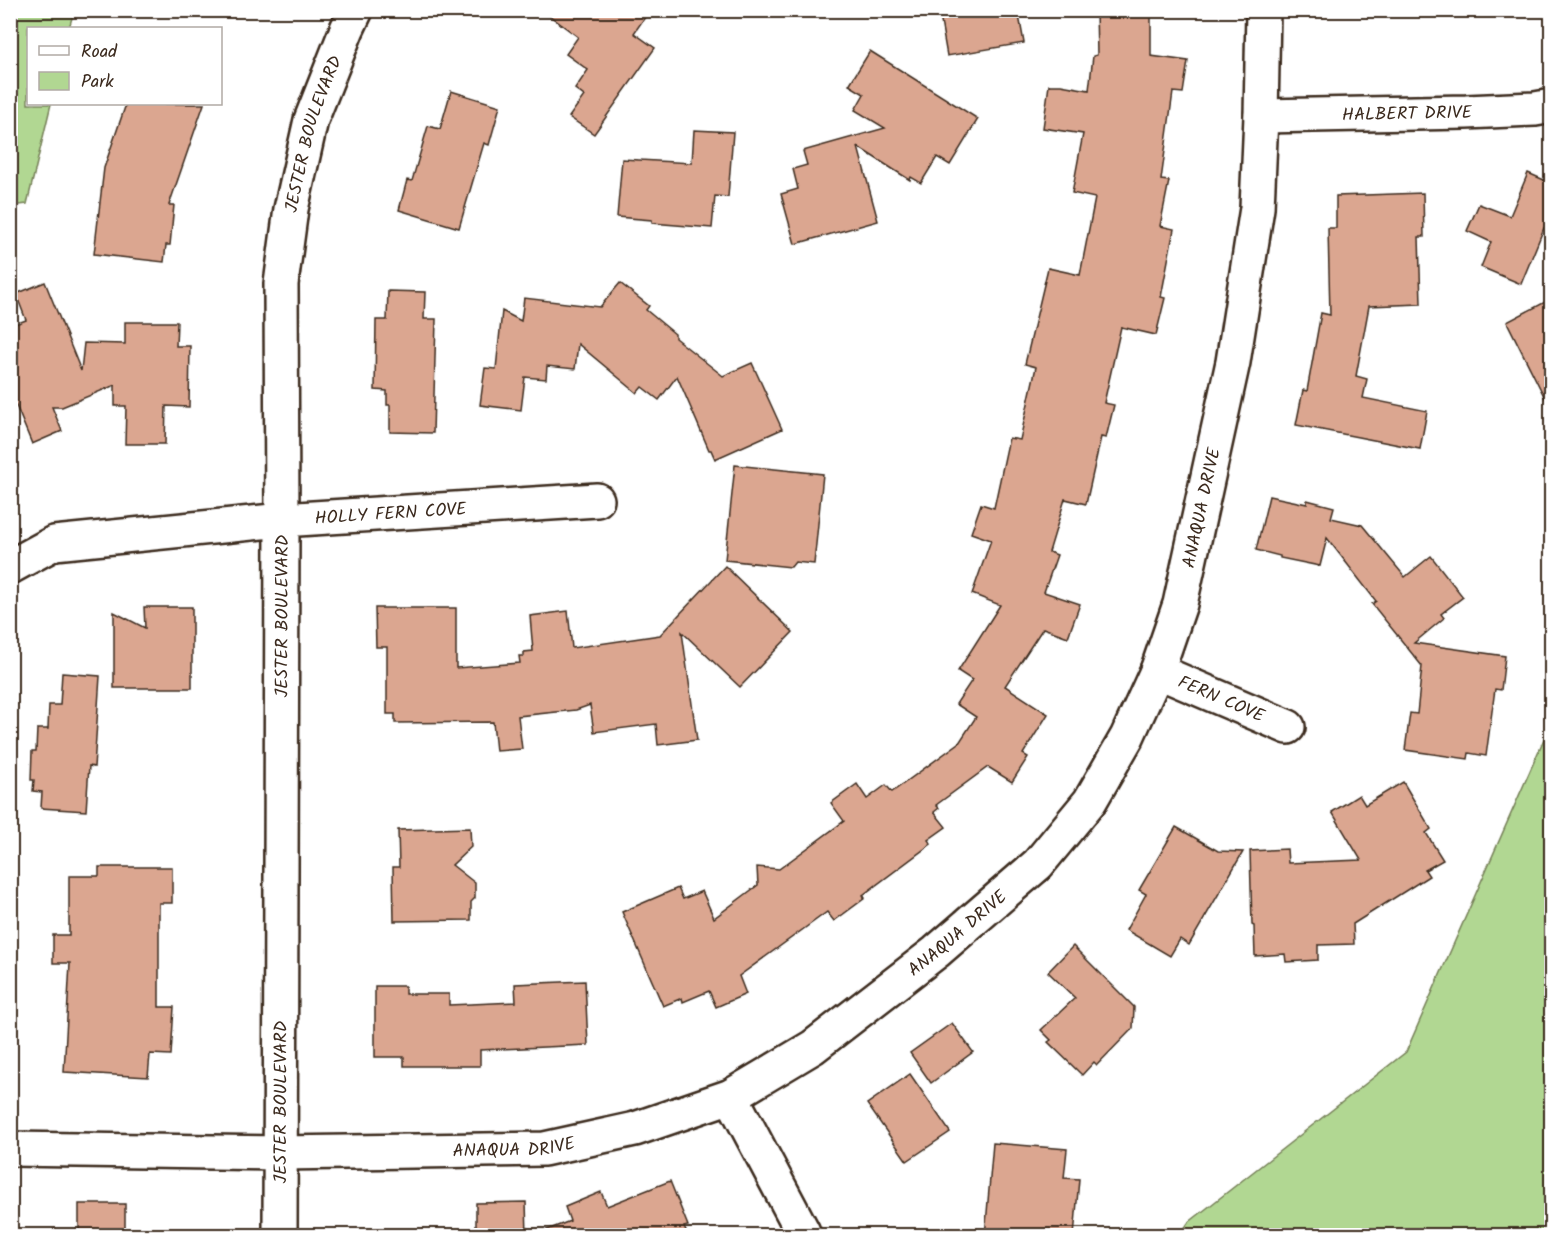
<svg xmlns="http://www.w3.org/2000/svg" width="1562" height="1246" font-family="Kalam,sans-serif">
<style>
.green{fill:#b1d792;stroke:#768058;stroke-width:1.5}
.building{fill:#dba690;stroke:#3b2a1e;stroke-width:1.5}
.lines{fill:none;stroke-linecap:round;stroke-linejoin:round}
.minor-casing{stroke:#3b2a1e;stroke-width:38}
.tertiary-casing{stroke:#3b2a1e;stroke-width:38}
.minor{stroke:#fff;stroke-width:33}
.tertiary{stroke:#fff;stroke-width:33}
.labels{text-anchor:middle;stroke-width:6;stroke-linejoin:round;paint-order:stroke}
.street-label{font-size:18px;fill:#3b2a1e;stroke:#fff}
</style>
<rect width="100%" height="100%" fill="#fff"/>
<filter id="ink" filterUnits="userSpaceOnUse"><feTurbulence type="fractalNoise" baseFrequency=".0167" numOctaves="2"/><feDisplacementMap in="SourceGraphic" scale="12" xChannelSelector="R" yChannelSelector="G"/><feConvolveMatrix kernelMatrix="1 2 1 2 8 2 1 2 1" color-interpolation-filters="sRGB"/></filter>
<g filter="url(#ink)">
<g class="green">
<path d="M11 10 74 11 69 28H28V104H51L27 204 11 206Z"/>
<path d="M1551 723V1235H1180L1188 1223 1406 1052Z"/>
</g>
<g class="building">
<path d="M542 10H650L634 33 655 48 594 134 569 117 584 96 575 89 588 70 566 54 578 37Z"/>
<path d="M939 10H1018L1024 43 947 56Z"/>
<path d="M1096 10H1151V56L1188 61 1183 93 1173 92 1161 180 1169 181 1160 226 1174 229 1161 297 1165 298 1156 335 1121 327 1104 403 1114 405 1106 438 1101 437 1086 504 1065 499 1049 552 1057 555 1044 592 1080 604 1068 637 1043 628 1005 686 1048 714 1023 754 1028 757 1012 782 988 767 936 805 939 808 934 812 946 827 928 840 931 844 863 895 865 898 834 921 827 912 739 976 746 994 716 1007 709 991 683 1002 682 998 663 1006 622 912 678 888 683 899 702 891 714 918 758 885 757 867 779 869 844 821 831 803 857 784 867 799 886 785 892 792 959 743 976 717 956 704 972 680 958 671 1000 605 972 594 991 540 971 533 981 504 994 508 1009 438 1020 440 1036 367 1025 364 1048 268 1080 275 1095 198 1072 193 1083 134 1043 128 1049 85H1061L1089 90 1093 56 1097 55Z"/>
<path d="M870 51 978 119 950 165 937 157 921 183 911 177 910 180 858 147 878 221 795 244 781 194 798 189 793 169 807 165 803 151 885 128 855 110 864 94 849 85Z"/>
<path d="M451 91 500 106 489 145 484 143 459 228 399 210 407 180 412 181 428 126 440 129Z"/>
<path d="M126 104H204L169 205H174L170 245H166L164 262 94 254 104 168Z"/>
<path d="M694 130 733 132 728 197 715 196 712 228 652 223V220L617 217 622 159 692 163Z"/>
<path d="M1528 173 1551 183V231L1544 228 1521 284 1481 267 1491 242 1467 231 1479 204 1510 216Z"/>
<path d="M1423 193 1424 237H1419L1421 304 1369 306 1356 376 1367 379 1363 398 1427 411 1420 449 1296 425 1303 390 1307 391 1321 313 1330 315 1328 228H1336V196Z"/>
<path d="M45 282 81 371 84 343 125 344V322H177L176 346H190L189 407 166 406 165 444H125L126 406H115V385L62 407H52L62 431 32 444 10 391V326L26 320 16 294Z"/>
<path d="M620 283 649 306 646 310 675 334V338L723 376 752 363 782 429 715 459 711 450H709L677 376 659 400 642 387 637 393 578 344 575 369 547 366 546 379 525 377 521 410 480 405 485 368 496 369 502 311 521 321 524 298 600 307Z"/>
<path d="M388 291 425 292 424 319H436L433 433 390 432V405H387V391L375 390 376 320H387Z"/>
<path d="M1551 299V410L1507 322Z"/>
<path d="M735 465 823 474 814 564 795 562 791 567 725 560Z"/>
<path d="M1269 496 1307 504V500L1334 507 1331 518 1362 525 1405 577 1431 556 1463 597 1441 614 1444 618 1414 643 1505 656 1501 690 1495 689 1486 756 1469 753 1468 759 1405 750 1410 713 1417 714 1422 666 1372 604 1376 601 1327 538 1320 566 1280 558V556L1256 550Z"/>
<path d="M725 566 793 632 740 687 682 632 697 740 658 745 656 724 594 732 590 705 576 710 518 716 522 749 496 751 493 722 395 723V714H387V647H376L375 608H456V668L520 663 519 656H524V652L533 651 530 616 568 611 572 648 660 635Z"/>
<path d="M144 607H192V688H114V612L145 628Z"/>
<path d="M62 673 100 676 94 767 89 766 86 811 41 808 42 792 33 791 34 780H31L32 751H36L37 729H48L49 705H60Z"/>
<path d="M1403 782 1431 829 1426 833 1443 860 1425 870 1429 876 1353 924 1354 944 1318 945V960L1286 962 1285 954 1255 956 1254 926 1252 925 1250 851 1287 849 1288 863 1361 860 1332 812 1359 795 1365 805Z"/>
<path d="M1176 827 1218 851 1243 852 1189 945 1180 939 1170 956 1126 930 1146 894 1139 890Z"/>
<path d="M470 828 471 847 452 865 475 883V898L471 902V920L394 921 393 867H399L398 830Z"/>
<path d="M99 867H172V903H159V1007H174L171 1055 150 1054 148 1077 64 1072 70 963H53V935H69V876H99Z"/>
<path d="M1073 946 1134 1007 1133 1028 1097 1065 1094 1062 1082 1075 1048 1042 1051 1040 1041 1030 1075 998 1048 972Z"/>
<path d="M585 981 588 1045 480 1050V1066H404V1057H375V986H405V994H449V1005L516 1002 515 984Z"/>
<path d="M952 1023 973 1052 931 1083 910 1053Z"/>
<path d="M910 1074 950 1132 907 1161 867 1104Z"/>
<path d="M993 1143 1067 1149 1064 1178 1079 1179 1074 1236H985Z"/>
<path d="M670 1181 688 1226 684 1227 688 1236H538L537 1234 570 1221 565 1207 601 1192 607 1206Z"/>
<path d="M526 1202 527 1236H476V1203Z"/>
<rect x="79" y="1204" width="46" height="32"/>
</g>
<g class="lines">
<g class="minor-casing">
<g id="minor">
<path id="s1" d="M1261 116 1466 112 1535 109 1552 106"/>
<path id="s2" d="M10 567 54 543 282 520 597 500"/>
<path id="s3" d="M1157 671 1288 727"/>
<path d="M731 1096 803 1232"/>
<path id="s4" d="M10 1149 280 1153 544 1149 635 1129 731 1096 813 1047 936 952 1038 864 1090 801 1127 737 1157 671 1180 604 1233 362 1257 208 1261 116 1263 10"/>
</g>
</g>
<g class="tertiary-casing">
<g id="tertiary">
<path id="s5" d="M280 1236 282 520 281 284 291 209 311 120 347 29 356 10"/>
</g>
</g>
<use href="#minor" class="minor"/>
<use href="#tertiary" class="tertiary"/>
</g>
</g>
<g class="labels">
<g class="street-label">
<text dy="6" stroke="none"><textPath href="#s1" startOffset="146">HALBERT DRIVE</textPath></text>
<text dy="6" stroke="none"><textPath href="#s5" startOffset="1106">JESTER BOULEVARD</textPath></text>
<text dy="6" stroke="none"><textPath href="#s4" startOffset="1512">ANAQUA DRIVE</textPath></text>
<text dy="6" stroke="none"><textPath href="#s2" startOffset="388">HOLLY FERN COVE</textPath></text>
<text dy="6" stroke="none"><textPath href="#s5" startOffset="620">JESTER BOULEVARD</textPath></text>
<text dy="6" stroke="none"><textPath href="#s3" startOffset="70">FERN COVE</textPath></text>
<text dy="6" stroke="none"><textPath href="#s4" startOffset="1008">ANAQUA DRIVE</textPath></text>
<text dy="6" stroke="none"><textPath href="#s5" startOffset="134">JESTER BOULEVARD</textPath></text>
<text dy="6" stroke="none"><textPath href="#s4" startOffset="504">ANAQUA DRIVE</textPath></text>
</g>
</g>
<rect width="1562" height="1246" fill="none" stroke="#fff" stroke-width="36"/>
<rect x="18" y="18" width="1526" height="1210" fill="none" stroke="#3b2a1e" stroke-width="2" filter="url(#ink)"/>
<rect x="27" y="27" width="195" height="78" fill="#ffffff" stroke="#b1aaa5" stroke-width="1.5"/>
<rect x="39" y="46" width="30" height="9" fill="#ffffff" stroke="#b1aaa5" stroke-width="1.5"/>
<text x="81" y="57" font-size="18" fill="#3b2a1e">Road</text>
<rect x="39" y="72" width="30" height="18" fill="#b1d792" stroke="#b1aaa5" stroke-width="1.5"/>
<text x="81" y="87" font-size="18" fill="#3b2a1e">Park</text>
</svg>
